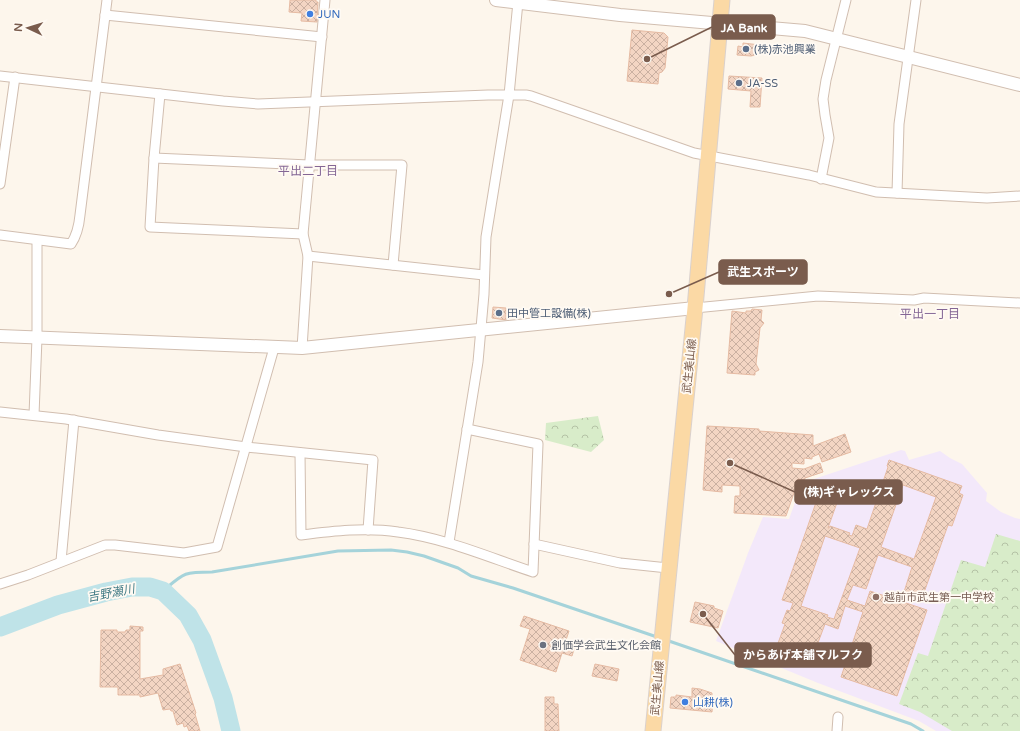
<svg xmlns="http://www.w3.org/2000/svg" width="1020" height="731" font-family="'Varela Round','Noto Sans JP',sans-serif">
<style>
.education{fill:#f3e8fa}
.park{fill:url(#park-crowns)}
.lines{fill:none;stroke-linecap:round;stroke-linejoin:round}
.stream{stroke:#a5d3da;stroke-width:3}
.river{stroke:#bfe3e8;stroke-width:19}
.building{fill:url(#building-cross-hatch);stroke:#e6bba3;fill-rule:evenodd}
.minor-casing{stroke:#d1beb0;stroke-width:11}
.tertiary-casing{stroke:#d1beb0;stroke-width:14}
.primary-casing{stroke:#dad1cd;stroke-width:17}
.minor{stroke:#fff;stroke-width:9}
.tertiary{stroke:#fff;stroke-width:12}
.primary{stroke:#fbd9a5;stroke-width:15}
.shop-dot{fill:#3f7fe0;stroke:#fffaf3;stroke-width:1.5}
.service-dot{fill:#5c6f8a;stroke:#fffaf3;stroke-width:1.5}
.education-dot{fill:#8d6e63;stroke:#fffaf3;stroke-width:1.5}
.worship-dot{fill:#6b7280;stroke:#fffaf3;stroke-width:1.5}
.labels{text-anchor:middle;stroke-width:3.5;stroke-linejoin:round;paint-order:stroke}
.shop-label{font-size:11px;fill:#366cbe;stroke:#fffaf3;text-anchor:start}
.service-label{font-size:11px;fill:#4e5e75;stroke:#fffaf3;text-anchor:start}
.street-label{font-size:11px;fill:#7a5c4d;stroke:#fffaf3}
.education-label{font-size:11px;fill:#785e54;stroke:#fffaf3;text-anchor:start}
.worship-label{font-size:11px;fill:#5b616d;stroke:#fffaf3;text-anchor:start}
.neighbourhood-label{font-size:12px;fill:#846695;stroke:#fffaf3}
.water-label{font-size:12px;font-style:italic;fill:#437c86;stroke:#fffaf3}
.leader{fill:none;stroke:#7a5c4d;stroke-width:1.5}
.callout-dot{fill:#7a5c4d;stroke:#fffaf3;stroke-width:1.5}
.callout{fill:#7a5c4d;stroke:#7a5c4d;stroke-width:1.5}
.callout-label{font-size:12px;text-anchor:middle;font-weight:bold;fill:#fff}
</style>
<defs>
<pattern id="park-crowns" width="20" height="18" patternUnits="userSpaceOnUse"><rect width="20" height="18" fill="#d8ecc9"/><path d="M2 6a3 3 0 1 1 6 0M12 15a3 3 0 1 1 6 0" fill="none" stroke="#b4c2a5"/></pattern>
<pattern id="building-cross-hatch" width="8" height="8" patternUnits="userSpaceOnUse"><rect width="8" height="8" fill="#f3d5c3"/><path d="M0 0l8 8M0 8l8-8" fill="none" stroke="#cab0a1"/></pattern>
</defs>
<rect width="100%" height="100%" fill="#fdf6ec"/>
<path class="education" d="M901 450 905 451 909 460 940 451 950 458 962 464 987 493 986 501 1001 512 1015 518 1020 519V731H936L919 721 818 683 716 641 748 553 763 517 789 519 802 483Z"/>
<g class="park">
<path d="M598 416 604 440 591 452 545 440 546 423Z"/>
<path d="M996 534 1020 541V731H952L920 712 899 704 918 653 928 656 961 560 985 567Z"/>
</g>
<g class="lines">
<g class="stream">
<path d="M163 591C184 573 183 572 212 572L338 551 391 550 407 552 424 556 458 568 471 576 513 588 657 637"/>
<path d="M666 640 911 724 923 731"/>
</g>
<path class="river" d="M0 627 58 605 106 592 132 587H150L163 591 188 615 202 640 223 698 231 731"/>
</g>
<g class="building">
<path d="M290 0H316V2H318L317 22 301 21 302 13 289 12Z"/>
<path d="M632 30 664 33 668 37 665 68 662 72 659 73 658 84 627 81Z"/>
<path d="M743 43 760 45 759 54 751 56 737 55 738 46 743 47Z"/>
<path d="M729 76 762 78 760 107H750L751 91 728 89Z"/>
<path d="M493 307 506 308V320L492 318Z"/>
<path d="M752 309 762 310 761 320 764 323 760 328 756 364 759 370 755 372V375L727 373 732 311 746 313V311H751Z"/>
<path d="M707 426 759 429V431L813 435V446L845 434 851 452 822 462 819 454 812 457V459L804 458V464L792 463V468L804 469 820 463 823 472 805 478 804 480 798 479V487H796L786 516 734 513 735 496H740V486L722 485V492L703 490Z"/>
<path d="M889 460 962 486 959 493 963 495 952 526 948 525 921 601 903 595 912 567 878 555 866 589 853 585 847 600 865 606 870 591 927 610 897 696 841 677 863 612 845 606 838 629 825 624 810 664 785 655 787 650 777 646 785 624 782 623 787 610 790 611 793 603 782 600 820 491 839 497 828 528H829L830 526 850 533 849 535 852 536 856 525 867 529 888 467 887 466ZM903 485 936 497 914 559 881 547ZM825 536 860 548 834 619 827 617 828 615 801 606Z"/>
<path d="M695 602 714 606V608L723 611 718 628 690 622Z"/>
<path d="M524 616 569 631 566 640 576 643 572 656 562 653 556 672 520 660 530 629 520 626Z"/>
<path d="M130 626 143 627V631H140V679L163 675V669L180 664 196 713 195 714 200 731H189L187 726 184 727 183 723 177 725 173 711H171L170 709 163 710 158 693 140 697V695H118V687H100L101 630H117V632H125L126 630H130Z"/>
<path d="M595 664 619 669 617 681 592 676Z"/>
<path d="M692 688 700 689 712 693V698H713L712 712 670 708 671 697H676V695L692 697Z"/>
<path d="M545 697H554V704H558L559 731H545Z"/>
</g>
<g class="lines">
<g class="minor-casing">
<g id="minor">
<path d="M105 15 322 37"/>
<path d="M0 76 223 101 258 104 488 95H526L531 96 694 153 809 175 876 192 987 198 1020 196"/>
<path d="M160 94 154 158 150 227 303 234"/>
<path d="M154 158 309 165H402L393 265"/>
<path d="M821 179 829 138 825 115 823 99 826 80 846 0"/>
<path d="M0 184 15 77"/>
<path d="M897 193 899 124 916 0"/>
<path d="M0 235 71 244C77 235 79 226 80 215L107 0"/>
<path d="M308 256 484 275"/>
<path d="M695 308 818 296 914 300 924 298 1020 303"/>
<path d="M302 348 308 256 303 234 325 0"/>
<path d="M0 412 66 419 158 435 246 447 373 460 368 530"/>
<path d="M34 415 37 338V241"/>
<path d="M300 453 301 535C333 531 366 527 398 532 445 538 488 557 533 572L538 444 467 429"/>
<path d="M449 542 478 362 484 294 486 237 509 95 518 2"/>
<path d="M534 544 620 563 668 568"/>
<path d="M61 561 74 420"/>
<path d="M0 584 28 575 105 545H115L184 553 217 547 274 348"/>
<path d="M837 731 838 717"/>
</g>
</g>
<g class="tertiary-casing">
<g id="tertiary">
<path d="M496 0 620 15 805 31 1020 85"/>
<path d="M0 336 302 348 695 308"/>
</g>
</g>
<g class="primary-casing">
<path id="primary" d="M653 731 695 308 722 0"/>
</g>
<use href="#minor" class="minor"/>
<use href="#tertiary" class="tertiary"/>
<use href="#primary" class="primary"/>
</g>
<g class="shop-dot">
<circle cx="310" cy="14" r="4"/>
<circle cx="685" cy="702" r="4"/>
</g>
<g class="service-dot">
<circle cx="746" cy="49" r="4"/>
<circle cx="739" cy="83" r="4"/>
<circle cx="499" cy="313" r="4"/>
</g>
<circle class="education-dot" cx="876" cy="597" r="4"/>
<circle class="worship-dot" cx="543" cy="645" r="4"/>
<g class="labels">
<g class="shop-label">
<text x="318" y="18">JUN</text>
<text x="693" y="706">山耕(株)</text>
</g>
<g class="service-label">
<text x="754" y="53">(株)赤池興業</text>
<text x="747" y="87">JA-SS</text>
<text x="507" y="317">田中管工設備(株)</text>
</g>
<g class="street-label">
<text transform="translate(689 366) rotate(-84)" y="4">武生美山線</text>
<text transform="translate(657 688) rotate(-85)" y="4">武生美山線</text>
</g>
<g class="education-label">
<text x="884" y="601">越前市武生第一中学校</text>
</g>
<g class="worship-label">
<text x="551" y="649">創価学会武生文化会館</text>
</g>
<g class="neighbourhood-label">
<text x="308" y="175">平出二丁目</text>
<text x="930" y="318">平出一丁目</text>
</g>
<g class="water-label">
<text transform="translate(111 593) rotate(-11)" y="4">吉野瀬川</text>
</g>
</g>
<path class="leader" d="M647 59L712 27M669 294L719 272M730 463L795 492M703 614L735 655"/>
<g class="callout-dot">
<circle cx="647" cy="59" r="4"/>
<circle cx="669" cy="294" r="4"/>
<circle cx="730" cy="463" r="4"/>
<circle cx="703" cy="614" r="4"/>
</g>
<g class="callout">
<rect x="712" y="15" width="63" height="24" rx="4"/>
<rect x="719" y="260" width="88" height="24" rx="4"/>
<rect x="795" y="480" width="107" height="24" rx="4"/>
<rect x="735" y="643" width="136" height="24" rx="4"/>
</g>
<g class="callout-label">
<text x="744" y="32">JA Bank</text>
<text x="763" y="276">武生スポーツ</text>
<text x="849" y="496">(株)ギャレックス</text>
<text x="803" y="659">からあげ本舗マルフク</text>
</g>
<g transform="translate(28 28) rotate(274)" stroke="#fffaf3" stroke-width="3" paint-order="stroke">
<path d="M0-3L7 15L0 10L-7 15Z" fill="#7a5c4d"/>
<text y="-6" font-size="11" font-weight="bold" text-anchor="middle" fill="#7a5c4d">N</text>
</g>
</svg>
